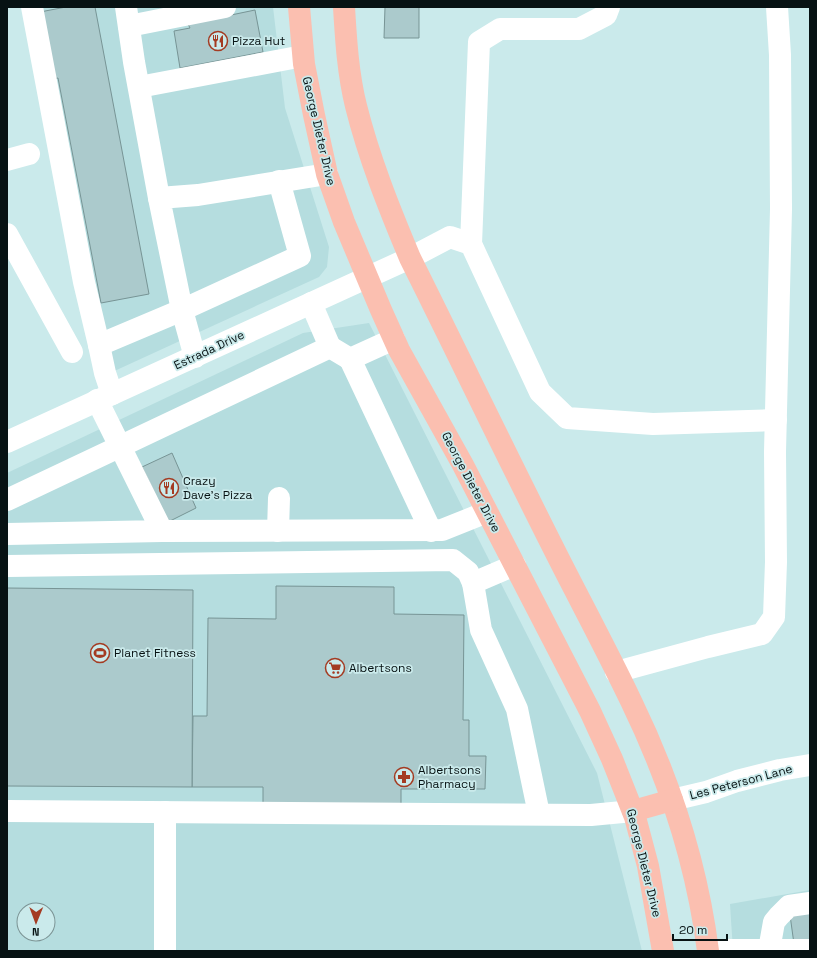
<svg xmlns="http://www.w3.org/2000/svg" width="817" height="958" font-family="'Space Grotesk',sans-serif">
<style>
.built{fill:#b5dddf;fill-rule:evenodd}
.building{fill:#abcacc;stroke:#779495}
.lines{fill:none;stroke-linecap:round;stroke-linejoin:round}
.minor{stroke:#fff;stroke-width:22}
.major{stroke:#fbbfb0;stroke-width:22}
.labels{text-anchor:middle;stroke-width:3.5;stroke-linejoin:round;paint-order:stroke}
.poi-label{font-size:12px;fill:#071213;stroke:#caeaeb;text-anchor:start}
.street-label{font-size:12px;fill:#071213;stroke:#caeaeb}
</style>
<rect width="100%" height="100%" fill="#caeaeb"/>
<g class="built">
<path d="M26 7H273L285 108 329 247 327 267 319 277 97 379Z"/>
<path d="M369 323 597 773 642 951H7V473L303 333ZM24 910H48V934H24Z"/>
<path d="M810 890V951H733L730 904Z"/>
</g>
<g class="building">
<path d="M66 7H95L149 294 101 303 58 78 53 79 40 12Z"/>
<path d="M385 7H419V38H384Z"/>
<path d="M255 10 263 52 180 68 174 31 190 28 188 24Z"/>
<path d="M172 453 196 508 168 522 142 467Z"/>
<path d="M276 586 394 587V614L464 615 463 720H469V756H486L485 789H401V805L263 803V787H192L193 716H207L208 618 276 619Z"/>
<path d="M7 588 193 590 192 787 7 786Z"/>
<path d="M810 912V941L794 944 790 915Z"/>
</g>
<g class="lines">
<g class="minor">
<path d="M32 7 84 282 99 345"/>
<path d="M126 7 134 62 159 198"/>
<path d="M129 26 225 7"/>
<path d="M139 87 303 56"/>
<path d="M7 160 29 154"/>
<path d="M7 234 72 352"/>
<path d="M471 244 479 42 500 29H579L606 15 609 7"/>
<path d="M311 303 330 347"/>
<path d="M195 357 182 310 159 198 198 195 327 174"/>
<path d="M350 359 431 531"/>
<path d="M112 394 105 373 99 345 182 310 300 256 279 181"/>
<path d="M7 442 410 258 450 237 471 244 540 392 567 418 653 424 776 420"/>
<path d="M7 500 330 347 350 359 394 339"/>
<path d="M162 531 442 530 487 512"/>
<path d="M278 531 279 498"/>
<path d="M7 534 162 531 97 400"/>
<path d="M7 566 453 560 468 572 473 583 515 565"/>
<path d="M473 583 481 630 517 709 539 814"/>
<path d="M616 672 708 647 762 634 774 617 776 562 775 452 781 209 780 55 777 7"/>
<path d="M672 800 706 792 737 781 780 770 810 765"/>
<path d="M7 811 591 815 633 811"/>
<path d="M165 812V951"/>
<path d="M810 903 789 906 779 916 774 922 769 950H810"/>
<path d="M708 950H769L768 951"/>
</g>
<g class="major">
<path d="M299 7 304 64 314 115 327 174 344 222 381 310 399 350 463 465 590 711 612 759 635 817 648 866 663 951"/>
<path d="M344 7C346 40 348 74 356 106 369 158 389 208 410 258 461 360 510 463 562 565 585 610 609 655 631 701 669 779 697 865 708 951"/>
<path d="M633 811 672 800"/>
</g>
</g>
<defs>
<g id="restaurant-ring" transform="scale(1)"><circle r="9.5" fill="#caeaeb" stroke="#a43b22" stroke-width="1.5"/><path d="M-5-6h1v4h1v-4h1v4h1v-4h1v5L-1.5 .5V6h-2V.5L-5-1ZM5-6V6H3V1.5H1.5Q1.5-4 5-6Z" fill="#a43b22"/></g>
<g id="stadium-ring" transform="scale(1)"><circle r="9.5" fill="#caeaeb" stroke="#a43b22" stroke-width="1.5"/><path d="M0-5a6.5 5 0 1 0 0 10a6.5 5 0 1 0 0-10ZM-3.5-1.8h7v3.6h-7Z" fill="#a43b22"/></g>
<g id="supermarket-ring" transform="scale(1)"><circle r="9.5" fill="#caeaeb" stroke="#a43b22" stroke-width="1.5"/><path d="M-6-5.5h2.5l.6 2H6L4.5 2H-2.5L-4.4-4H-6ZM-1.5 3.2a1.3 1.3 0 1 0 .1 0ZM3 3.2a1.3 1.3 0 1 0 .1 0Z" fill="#a43b22"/></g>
<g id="pharmacy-ring" transform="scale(1)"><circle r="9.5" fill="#caeaeb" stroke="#a43b22" stroke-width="1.5"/><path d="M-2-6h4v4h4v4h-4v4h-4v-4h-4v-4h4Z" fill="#a43b22"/></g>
</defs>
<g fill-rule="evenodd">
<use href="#restaurant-ring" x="218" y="41"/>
<use href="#restaurant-ring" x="169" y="488"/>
<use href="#stadium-ring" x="100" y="653"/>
<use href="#supermarket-ring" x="335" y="668"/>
<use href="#pharmacy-ring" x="404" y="777"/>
</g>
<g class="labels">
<g class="poi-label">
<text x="232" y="45">Pizza Hut</text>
<text x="183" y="485">Crazy<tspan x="183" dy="14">Dave's Pizza</tspan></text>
<text x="114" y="657">Planet Fitness</text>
<text x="349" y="672">Albertsons</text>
<text x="418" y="774">Albertsons<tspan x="418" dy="14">Pharmacy</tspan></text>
</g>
<g class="street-label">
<text transform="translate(319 131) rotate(77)" y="4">George Dieter Drive</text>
<text transform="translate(209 350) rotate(-25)" y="4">Estrada Drive</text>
<text transform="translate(471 482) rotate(62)" y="4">George Dieter Drive</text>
<text transform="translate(741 782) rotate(-15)" y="4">Les Peterson Lane</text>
<text transform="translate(644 863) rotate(76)" y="4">George Dieter Drive</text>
</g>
</g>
<rect width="817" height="958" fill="none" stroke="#071213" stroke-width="16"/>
<g transform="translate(36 922) rotate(181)"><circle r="19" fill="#caeaeb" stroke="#7c9495"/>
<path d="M0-3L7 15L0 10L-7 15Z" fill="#a43b22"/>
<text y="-6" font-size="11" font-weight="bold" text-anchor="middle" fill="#071213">N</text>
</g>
<path d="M673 934v6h54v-6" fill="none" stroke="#071213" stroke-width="2"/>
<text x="679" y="934" font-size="12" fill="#071213" stroke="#caeaeb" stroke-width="3" paint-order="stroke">20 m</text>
</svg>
